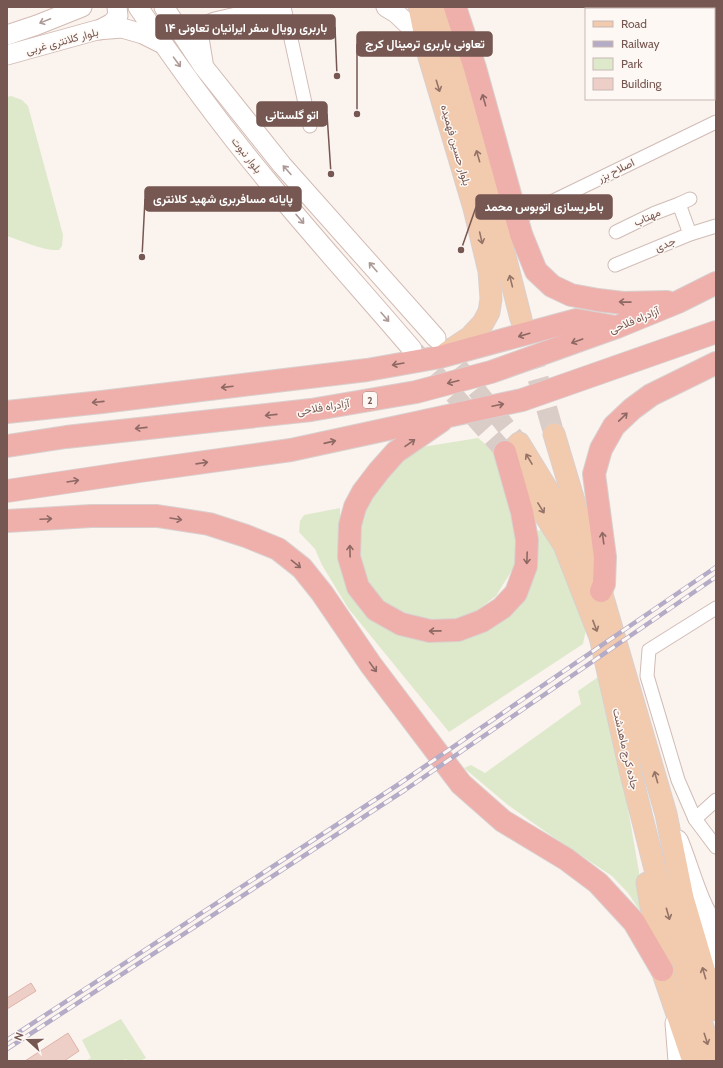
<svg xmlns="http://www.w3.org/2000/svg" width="723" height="1068" font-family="Cabin,Vazirmatn,sans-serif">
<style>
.green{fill:#dee9cc}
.building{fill:#eecfc8;stroke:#dfb3aa}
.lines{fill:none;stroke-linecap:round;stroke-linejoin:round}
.secondary-tunnel{stroke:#daccc7;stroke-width:19;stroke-dasharray:19 10;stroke-linecap:butt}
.primary-tunnel{stroke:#daccc7;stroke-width:21;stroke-dasharray:21 10;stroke-linecap:butt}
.street-casing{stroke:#d0bcb6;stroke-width:15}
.secondary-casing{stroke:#d2bbb4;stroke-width:21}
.primary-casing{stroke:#d9d0ce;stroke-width:23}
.highway-casing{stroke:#d9d0ce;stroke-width:24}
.street{stroke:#fff;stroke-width:13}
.secondary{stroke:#fff;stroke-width:19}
.primary{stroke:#f2caae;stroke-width:21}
.highway{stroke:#efafab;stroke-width:22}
.rail-casing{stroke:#b4abc6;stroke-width:4.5}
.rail{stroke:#fef8f4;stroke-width:3;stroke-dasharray:9;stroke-linecap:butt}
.oneway{stroke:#ad9a97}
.oneway2{stroke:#957468}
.oneway3{stroke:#8e6963}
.labels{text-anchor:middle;stroke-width:3;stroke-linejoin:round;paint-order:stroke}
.shield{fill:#fef8f4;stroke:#9f8782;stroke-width:1}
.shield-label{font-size:10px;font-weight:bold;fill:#765751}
.street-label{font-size:11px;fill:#765751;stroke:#fef8f4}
.leader{fill:none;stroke:#765751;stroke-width:1.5}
.callout-dot{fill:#765751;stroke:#fef8f4;stroke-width:1.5}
.callout{fill:#765751;stroke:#765751;stroke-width:1.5}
.callout-label{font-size:12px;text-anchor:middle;font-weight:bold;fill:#fff}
</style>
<rect width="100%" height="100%" fill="#fbf3ee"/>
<g class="green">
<path d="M11 96 22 100 28 106 63 235 62 246 59 250C42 251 23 241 7 236V97Z"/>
<path d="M478 438 496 453 514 502 517 562 496 596 478 610 449 623 405 619 386 607 367 584 356 552V522L379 479 422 447Z"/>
<path d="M340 508 341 557 414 638 434 643 460 638 537 555V531L544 529 553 543 587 625 583 644 449 732 348 608 322 565 315 549 299 532 300 521 304 515Z"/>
<path d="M601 675 623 780 639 872 640 911 628 893 612 876 553 837 508 805 464 768 471 765 485 773 581 704 578 691Z"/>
<path d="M121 1019 146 1058 140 1061H128L126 1059 122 1061H85L91 1058 82 1040Z"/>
</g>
<g class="building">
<path d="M31 983 36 991 7 1009V998Z"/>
<path d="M68 1033 79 1051 64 1061H25Z"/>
</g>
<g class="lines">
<g class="secondary-tunnel">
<path d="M440 344 519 443"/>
<path d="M415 351 505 452"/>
</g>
<path class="primary-tunnel" d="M521 319 554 434"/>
<g class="street-casing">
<g id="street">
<path d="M284 7 310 126"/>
<path d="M679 204 690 199"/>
<path d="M516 219 716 122"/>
<path d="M616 232 655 213 679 204 690 234"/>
<path d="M615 265 690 234 716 226"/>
<path d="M716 608 649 650 647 676 678 780 695 819 716 847"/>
<path d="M695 819 716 800"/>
</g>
</g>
<g class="secondary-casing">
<g id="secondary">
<path d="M138 7C179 68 223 128 270 184 316 240 365 294 412 349"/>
<path d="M164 7 203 66 282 165 436 338"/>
<path d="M386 7 396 13 415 31 426 51"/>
<path d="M99 30 112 23 118 16 117 7"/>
<path d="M7 35 37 25 82 7"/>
<path d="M7 55 97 30 122 28 143 34 163 44"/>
<path d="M203 62 199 38 203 27 215 22 280 7"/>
<path d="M678 840C690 868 697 903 716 928"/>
<path d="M704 916 716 959"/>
<path d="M675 1023 678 1061"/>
</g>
</g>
<g class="primary-casing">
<g id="primary">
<path d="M419 7 429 57 474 208 489 271 491 299 489 312 483 323 470 337 446 353"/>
<path d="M440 7 454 73 491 201 521 319"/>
<path d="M554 434 601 591 666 814 683 898 716 1010"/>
<path d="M519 443 566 520 575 540"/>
<path d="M510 461 564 545 600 637 631 774 658 881 690 987 714 1061"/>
<path d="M647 883 662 970 693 1061"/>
</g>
</g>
<g class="highway-casing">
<g id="highway">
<path d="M455 7 475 68 521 234 536 271 552 286 571 295 598 300 623 303 667 302"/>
<path d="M7 412 102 402 367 370 440 357 576 320 616 327"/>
<path d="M441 421 396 452 379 471 363 492 355 507 350 525 349 557 358 587 376 610 401 624 430 631 458 630 482 621 502 608 516 593 526 566 527 540 522 512 505 452"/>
<path d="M7 446 66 437 311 410 416 392 491 372 617 327 678 302 716 283"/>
<path d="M7 491 140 471 291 450 522 400 716 332"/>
<path d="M7 521 91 516H157L209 524 246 536 278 549 302 568 322 593 371 665 461 784 503 821 566 859 598 883 634 922 662 970"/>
<path d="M601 591 604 584 605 557 594 474 601 449 614 426 632 409 651 395 716 363"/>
</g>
</g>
<use href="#street" class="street"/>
<use href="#secondary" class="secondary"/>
<use href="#primary" class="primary"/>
<use href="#highway" class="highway"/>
<g class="rail-casing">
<g id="rail">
<path d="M7 1040 396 786 716 567"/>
<path d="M7 1049 405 790 716 577"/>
</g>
</g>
<use href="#rail" class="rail"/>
</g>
<defs><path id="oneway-shaft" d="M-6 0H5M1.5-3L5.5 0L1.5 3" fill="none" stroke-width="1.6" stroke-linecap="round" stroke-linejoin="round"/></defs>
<g class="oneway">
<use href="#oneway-shaft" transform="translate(45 21) rotate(158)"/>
<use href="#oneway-shaft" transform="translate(177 62) rotate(54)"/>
<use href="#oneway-shaft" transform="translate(287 170) rotate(-132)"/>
<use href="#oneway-shaft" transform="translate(300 219) rotate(49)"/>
<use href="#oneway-shaft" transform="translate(373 267) rotate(-131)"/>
<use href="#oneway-shaft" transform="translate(385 317) rotate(49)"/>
</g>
<g class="oneway2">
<use href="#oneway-shaft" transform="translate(438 86) rotate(73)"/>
<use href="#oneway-shaft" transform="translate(478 156) rotate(-106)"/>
<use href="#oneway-shaft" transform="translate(481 238) rotate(77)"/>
<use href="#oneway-shaft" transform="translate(511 281) rotate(-104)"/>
<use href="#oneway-shaft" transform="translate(529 459) rotate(-121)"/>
<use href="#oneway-shaft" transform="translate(541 508) rotate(58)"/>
<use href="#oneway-shaft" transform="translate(595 626) rotate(69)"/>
<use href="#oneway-shaft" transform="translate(656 777) rotate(-106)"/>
<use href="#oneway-shaft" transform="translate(668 914) rotate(74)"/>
<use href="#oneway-shaft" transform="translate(704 973) rotate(-106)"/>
<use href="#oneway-shaft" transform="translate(706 1039) rotate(72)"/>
</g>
<g class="oneway3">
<use href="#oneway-shaft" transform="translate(484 100) rotate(-106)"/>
<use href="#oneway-shaft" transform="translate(625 302) rotate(-179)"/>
<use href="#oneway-shaft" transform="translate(524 335) rotate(164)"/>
<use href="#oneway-shaft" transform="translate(577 341) rotate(160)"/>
<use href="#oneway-shaft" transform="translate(398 364) rotate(170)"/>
<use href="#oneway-shaft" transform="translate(453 382) rotate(166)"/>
<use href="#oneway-shaft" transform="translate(227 387) rotate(173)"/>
<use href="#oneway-shaft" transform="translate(98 402) rotate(174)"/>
<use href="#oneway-shaft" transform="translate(498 405) rotate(-12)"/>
<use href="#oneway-shaft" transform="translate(271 415) rotate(174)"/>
<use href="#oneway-shaft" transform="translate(623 417) rotate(-44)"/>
<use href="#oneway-shaft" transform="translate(141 428) rotate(174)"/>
<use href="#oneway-shaft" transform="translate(330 442) rotate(-13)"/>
<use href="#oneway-shaft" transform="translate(410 443) rotate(-35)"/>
<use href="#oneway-shaft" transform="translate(202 463) rotate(-8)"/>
<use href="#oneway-shaft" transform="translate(73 481) rotate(-9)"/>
<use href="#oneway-shaft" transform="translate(46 519) rotate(-3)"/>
<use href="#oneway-shaft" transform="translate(176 519) rotate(9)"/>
<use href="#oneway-shaft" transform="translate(603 538) rotate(-98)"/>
<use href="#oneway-shaft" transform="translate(350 551) rotate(-91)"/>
<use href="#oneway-shaft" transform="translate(527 558) rotate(92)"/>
<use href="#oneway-shaft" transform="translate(296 564) rotate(39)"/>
<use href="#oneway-shaft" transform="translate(435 631) rotate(179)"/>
<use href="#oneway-shaft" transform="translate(373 667) rotate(54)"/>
</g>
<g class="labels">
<rect class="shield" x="363" y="392" width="14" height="16" rx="3"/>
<g class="shield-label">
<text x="370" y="404">2</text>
</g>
<g class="street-label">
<text transform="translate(62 41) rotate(-15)" y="4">بلوار کلانتری غربی</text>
<text transform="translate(456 145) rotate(74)" y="4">بلوار حسین فهمیده</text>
<text transform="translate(247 155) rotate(52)" y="4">بلوار نبوت</text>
<text transform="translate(616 170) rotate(-26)" y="4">اصلاح بزر</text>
<text transform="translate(647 217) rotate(-24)" y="4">مهتاب</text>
<text transform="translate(665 244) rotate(-22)" y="4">جدی</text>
<text transform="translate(634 320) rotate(-22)" y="4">آزادراه فلاحی</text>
<text transform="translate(323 407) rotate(-9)" y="4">آزادراه فلاحی</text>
<text transform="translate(626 749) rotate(77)" y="4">جاده کرج ماهدشت</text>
</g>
</g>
<path class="leader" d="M337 76L335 27M357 114L357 44M331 174L327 114M142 257L145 199M461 250L476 207"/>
<g class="callout-dot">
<circle cx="337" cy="76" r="4"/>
<circle cx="357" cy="114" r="4"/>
<circle cx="331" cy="174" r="4"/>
<circle cx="142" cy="257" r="4"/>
<circle cx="461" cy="250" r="4"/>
</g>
<g class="callout">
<rect x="156" y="15" width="179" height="24" rx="4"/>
<rect x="357" y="32" width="135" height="24" rx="4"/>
<rect x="257" y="102" width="70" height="24" rx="4"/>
<rect x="145" y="187" width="156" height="24" rx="4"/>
<rect x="476" y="195" width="136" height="24" rx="4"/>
</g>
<g class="callout-label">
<text x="246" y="32">باربری رویال سفر ایرانیان تعاونی ۱۴</text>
<text x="425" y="48">تعاونی باربری ترمینال کرج</text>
<text x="292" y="119">اتو گلستانی</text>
<text x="223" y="203">پایانه مسافربری شهید کلانتری</text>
<text x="544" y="211">باطریسازی اتوبوس محمد</text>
</g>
<rect width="723" height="1068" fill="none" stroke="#765751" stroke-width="16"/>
<rect x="585" y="8" width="130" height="92" fill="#fef8f4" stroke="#c8b8b3"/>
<rect x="593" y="21" width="20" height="6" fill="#f2caae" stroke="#c8b8b3"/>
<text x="621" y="28" font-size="12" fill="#765751">Road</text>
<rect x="593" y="41" width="20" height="6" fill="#b4abc6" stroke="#c8b8b3"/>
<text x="621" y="48" font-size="12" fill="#765751">Railway</text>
<rect x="593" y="58" width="20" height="12" fill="#dee9cc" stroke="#c8b8b3"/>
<text x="621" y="68" font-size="12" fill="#765751">Park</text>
<rect x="593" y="78" width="20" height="12" fill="#eecfc8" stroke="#c8b8b3"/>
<text x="621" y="88" font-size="12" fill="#765751">Building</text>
<g transform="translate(28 1040) rotate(291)" stroke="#fef8f4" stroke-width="3" paint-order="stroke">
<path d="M0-3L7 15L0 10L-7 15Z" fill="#765751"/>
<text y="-6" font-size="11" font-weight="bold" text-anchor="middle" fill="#765751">N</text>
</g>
</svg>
